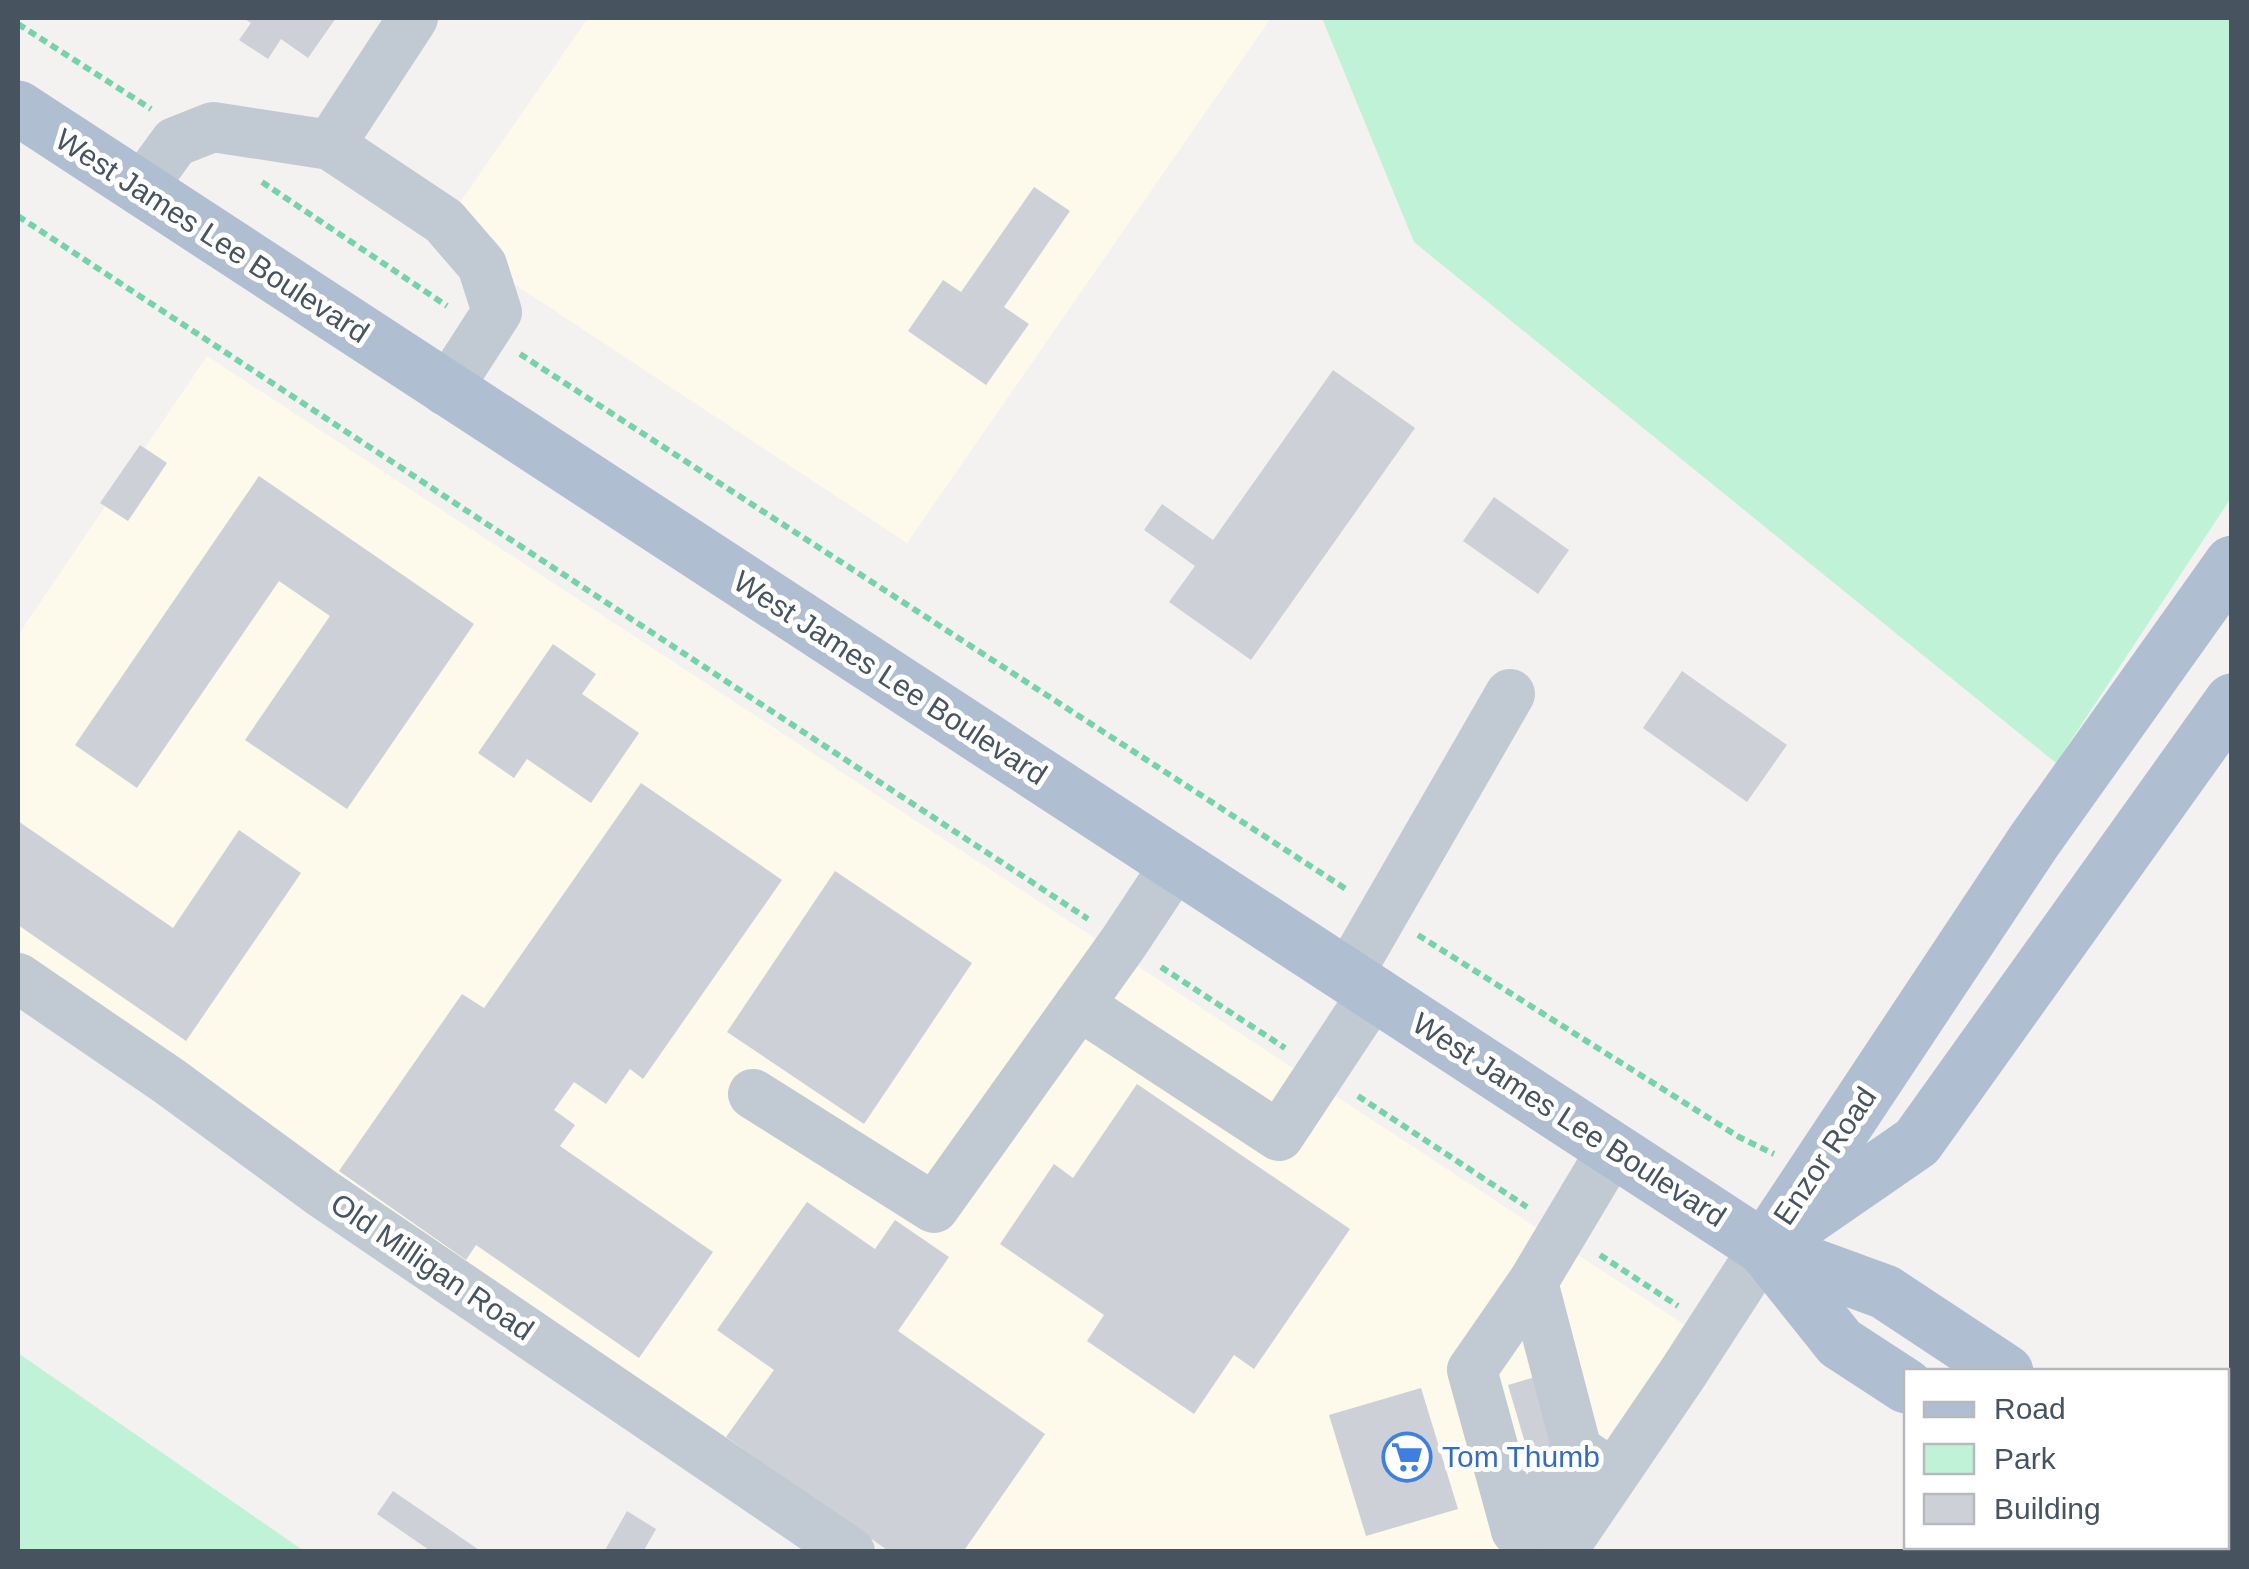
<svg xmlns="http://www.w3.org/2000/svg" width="2249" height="1569" font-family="Helvetica,sans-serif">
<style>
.commercial{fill:#fdf9eb}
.green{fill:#bff2d6}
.building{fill:#cdd0d6}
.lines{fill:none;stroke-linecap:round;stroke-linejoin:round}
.path{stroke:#75d2aa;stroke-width:6;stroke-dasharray:8 5;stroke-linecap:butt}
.minor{stroke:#c1cad3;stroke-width:50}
.major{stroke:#b0bed1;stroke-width:55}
.labels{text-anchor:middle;stroke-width:10;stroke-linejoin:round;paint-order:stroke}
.street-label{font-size:30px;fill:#485360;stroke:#fff}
.shop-label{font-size:30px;fill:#366cbe;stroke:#fff;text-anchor:start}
</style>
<rect width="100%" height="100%" fill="#f4f1f1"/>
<g class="commercial">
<path d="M588 18H1271L907 543 438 234Z"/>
<path d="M207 356 1688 1327 1537 1551H892L336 1173 182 1062 18 949V635Z"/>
</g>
<g class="green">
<path d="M1322 18H2231V498L2056 763 1414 242Z"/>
<path d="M18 1353 304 1551H18Z"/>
</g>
<g class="building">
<path d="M243 18H336L308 58 281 39 268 59 239 40 251 23Z"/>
<path d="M1034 187 1070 211 1004 307 1029 324 986 385 908 331 943 280 961 292Z"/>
<path d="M1333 370 1415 428 1251 660 1169 602 1195 566 1144 530 1162 504 1213 540Z"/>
<path d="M140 445 167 463 128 521 100 503Z"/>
<path d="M259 476 474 624 347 809 245 740 330 616 279 581 137 788 75 745Z"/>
<path d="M1494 497 1569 550 1538 594 1463 541Z"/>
<path d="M553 644 596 674 582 694 639 733 591 803 527 759 514 778 478 753Z"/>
<path d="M1682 671 1787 745 1747 802 1643 728Z"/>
<path d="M641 783 782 880 643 1079 630 1069 606 1104 574 1082 554 1110 575 1125 560 1146 713 1252 639 1358 476 1245 466 1260 339 1171 462 994 484 1008Z"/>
<path d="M18 821 173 928 239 830 301 873 186 1041 18 925Z"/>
<path d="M835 871 972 963 864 1124 727 1032Z"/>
<path d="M1137 1084 1350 1229 1254 1369 1234 1355 1194 1414 1087 1341 1104 1315 1000 1244 1054 1164 1073 1178Z"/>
<path d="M807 1202 875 1249 895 1220 949 1257 898 1331 1045 1434 963 1552H890L726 1437 774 1370 717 1330Z"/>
<path d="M1549 1373 1569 1440 1528 1453 1508 1385Z"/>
<path d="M1421 1388 1458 1509 1366 1536 1329 1415Z"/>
<path d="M393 1491 482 1552H432L377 1514Z"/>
<path d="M627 1511 656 1529 643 1552H604Z"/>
</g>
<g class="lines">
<g class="path">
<path d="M18 24 151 109"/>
<path d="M262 182 447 306"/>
<path d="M18 216 1088 919"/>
<path d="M520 354 1349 891"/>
<path d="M1418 935 1739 1137 1774 1154"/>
<path d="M1161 967 1285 1048"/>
<path d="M1358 1096 1527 1207"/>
<path d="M1600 1255 1678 1306"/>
</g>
<g class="minor">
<path d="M330 145 413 18"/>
<path d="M140 190 175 142 213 127 330 145 444 221 482 265 497 312 446 391"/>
<path d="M1348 975 1510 694"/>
<path d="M18 978 169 1081 322 1193 850 1552"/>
<path d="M1079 1005 1279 1136 1374 992"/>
<path d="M753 1094 934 1208 1124 942 1177 862"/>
<path d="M1533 1282 1577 1450"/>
<path d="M1516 1530 1577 1450 1605 1469"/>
<path d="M1539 1552 1516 1530 1472 1370 1533 1282 1613 1148"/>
<path d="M1561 1552 1683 1373 1764 1248"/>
</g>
<g class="major">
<path d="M18 108 1764 1248 1885 1292 2006 1372"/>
<path d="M1791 1229 1917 1142 2232 701"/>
<path d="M1764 1248 2034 841 2232 563"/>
<path d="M1764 1248 1840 1343 1906 1386"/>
<path d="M2226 1517 2232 1520"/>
<path d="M2153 1546 2160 1552"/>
</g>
</g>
<defs>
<g id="supermarket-ring" transform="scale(2.5)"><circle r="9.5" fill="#fff" stroke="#3f7fe0" stroke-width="1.5"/><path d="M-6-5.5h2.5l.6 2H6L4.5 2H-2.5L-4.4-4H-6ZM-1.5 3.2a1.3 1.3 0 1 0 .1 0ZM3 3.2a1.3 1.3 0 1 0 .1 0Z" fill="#3f7fe0"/></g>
</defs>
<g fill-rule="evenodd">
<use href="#supermarket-ring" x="1407" y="1457"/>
</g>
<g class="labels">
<g class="street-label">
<text transform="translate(212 236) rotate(33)" y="10">West James Lee Boulevard</text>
<text transform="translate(890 678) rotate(33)" y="10">West James Lee Boulevard</text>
<text transform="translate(1569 1120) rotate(33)" y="10">West James Lee Boulevard</text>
<text transform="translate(1825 1156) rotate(-56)" y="10">Enzor Road</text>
<text transform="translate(432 1267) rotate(34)" y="10">Old Milligan Road</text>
</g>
<g class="shop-label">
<text x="1442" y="1467">Tom Thumb</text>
</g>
</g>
<rect width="2249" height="1569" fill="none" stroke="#485360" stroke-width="40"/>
<rect x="1904" y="1369" width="325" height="180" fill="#ffffff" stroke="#b6babf" stroke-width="2.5"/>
<rect x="1924" y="1402" width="50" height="15" fill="#b0bed1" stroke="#b6babf" stroke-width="2.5"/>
<text x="1994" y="1419" font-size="30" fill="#485360">Road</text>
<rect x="1924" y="1444" width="50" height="30" fill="#bff2d6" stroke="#b6babf" stroke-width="2.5"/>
<text x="1994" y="1469" font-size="30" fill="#485360">Park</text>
<rect x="1924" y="1494" width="50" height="30" fill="#cdd0d6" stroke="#b6babf" stroke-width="2.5"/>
<text x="1994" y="1519" font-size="30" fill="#485360">Building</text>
</svg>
